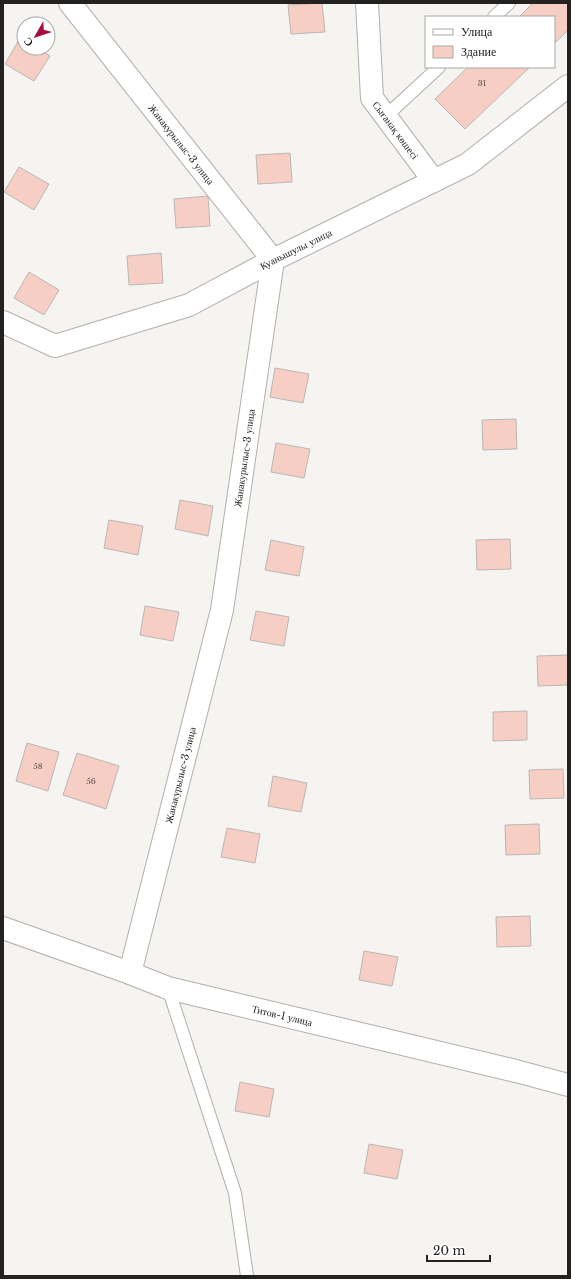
<svg xmlns="http://www.w3.org/2000/svg" width="571" height="1279" font-family="'Libre Baskerville',serif">
<style>
.building{fill:#f7cec4;stroke:#bbb6b5}
.lines{fill:none;stroke-linecap:round;stroke-linejoin:round}
.service-casing{stroke:#b2afac;stroke-width:14}
.minor-casing{stroke:#b2afac;stroke-width:24}
.tertiary-casing{stroke:#b2afac;stroke-width:24}
.service{stroke:#fff;stroke-width:12}
.minor{stroke:#fff;stroke-width:22}
.tertiary{stroke:#fff;stroke-width:22}
.labels{text-anchor:middle;stroke-width:3;stroke-linejoin:round;paint-order:stroke}
.number-label{font-size:8px;fill:#584d49}
.street-label{font-size:10px;fill:#232220;stroke:#fff}
</style>
<rect width="100%" height="100%" fill="#f6f4f0"/>
<g class="building">
<path d="M322 3 325 32 291 34 288 5Z"/>
<path d="M533 3H568V30L554 44V17H519Z"/>
<path d="M20 38 24 41V48H37L50 56 34 81 5 64Z"/>
<path d="M468 67H530L465 129 435 99Z"/>
<path d="M290 153 292 182 258 184 256 155Z"/>
<path d="M19 167 49 184 34 210 4 192Z"/>
<path d="M208 196 210 226 176 228 174 199Z"/>
<path d="M161 253 163 283 129 285 127 256Z"/>
<path d="M29 272 59 290 44 315 14 298Z"/>
<path d="M275 368 309 374 303 403 270 397Z"/>
<path d="M516 419 517 449 483 450 482 420Z"/>
<path d="M276 443 310 449 304 478 271 472Z"/>
<path d="M180 500 213 506 208 536 175 529Z"/>
<path d="M109 520 143 526 138 555 104 548Z"/>
<path d="M510 539 511 569 477 570 476 540Z"/>
<path d="M271 540 304 547 299 576 265 570Z"/>
<path d="M145 606 179 612 173 641 140 635Z"/>
<path d="M256 611 289 617 284 646 250 640Z"/>
<path d="M568 655V685L538 686 537 656Z"/>
<path d="M527 711V740L493 741V712Z"/>
<path d="M27 743 59 752 48 791 16 781Z"/>
<path d="M77 753 119 766 106 809 63 795Z"/>
<path d="M563 769 564 798 530 799 529 770Z"/>
<path d="M273 776 307 783 301 812 268 806Z"/>
<path d="M539 824 540 854 506 855 505 825Z"/>
<path d="M227 828 260 834 255 863 221 857Z"/>
<path d="M530 916 531 946 497 947 496 917Z"/>
<path d="M364 951 398 957 392 986 359 980Z"/>
<path d="M240 1082 274 1089 269 1117 235 1111Z"/>
<path d="M369 1144 403 1150 397 1179 364 1173Z"/>
</g>
<g class="lines">
<g class="service-casing">
<g id="service">
<path d="M494 17 509 3"/>
<path d="M386 116 439 67"/>
<path d="M168 988 235 1193 247 1276"/>
</g>
</g>
<g class="minor-casing">
<g id="minor">
<path id="s1" d="M70 3 273 260 222 610 130 973"/>
<path id="s2" d="M367 3 372 98 434 181"/>
<path id="s3" d="M3 322 55 346 189 305 273 260 468 164 568 86"/>
</g>
</g>
<g class="tertiary-casing">
<g id="tertiary">
<path id="s4" d="M3 928 130 973 168 988 516 1071 568 1085"/>
</g>
</g>
<use href="#service" class="service"/>
<use href="#minor" class="minor"/>
<use href="#tertiary" class="tertiary"/>
</g>
<g class="labels">
<g class="number-label">
<text x="482" y="86">31</text>
<text x="38" y="769">58</text>
<text x="91" y="784">56</text>
</g>
<g class="street-label">
<text dy="4" stroke="none"><textPath href="#s2" startOffset="135">Сығанақ көшесі</textPath></text>
<text dy="4" stroke="none"><textPath href="#s1" startOffset="180">Жанакурылыс-3 улица</textPath></text>
<text dy="4" stroke="none"><textPath href="#s3" startOffset="318">Куанышулы улица</textPath></text>
<text transform="translate(244 458) rotate(-82)" y="4">Жанакурылыс-3 улица</text>
<text transform="translate(180 775) rotate(-76)" y="4">Жанакурылыс-3 улица</text>
<text dy="4" stroke="none"><textPath href="#s4" startOffset="293">Титов-1 улица</textPath></text>
</g>
</g>
<rect width="571" height="1279" fill="none" stroke="#232220" stroke-width="8"/>
<rect x="425" y="16" width="130" height="52" fill="#ffffff" stroke="#a7a7a6"/>
<rect x="433" y="29" width="20" height="6" fill="#ffffff" stroke="#a7a7a6"/>
<text x="461" y="36" font-size="12" fill="#232220">Улица</text>
<rect x="433" y="46" width="20" height="12" fill="#f7cec4" stroke="#a7a7a6"/>
<text x="461" y="56" font-size="12" fill="#232220">Здание</text>
<g transform="translate(36 36) rotate(231)"><circle r="19" fill="#ffffff" stroke="#a7a7a6"/>
<path d="M0-3L7 15L0 10L-7 15Z" fill="#a60e41"/>
<text y="-6" font-size="11" font-weight="bold" text-anchor="middle" fill="#232220">С</text>
</g>
<path d="M427 1255v6h63v-6" fill="none" stroke="#232220" stroke-width="2"/>
<text x="433" y="1255" font-size="12" fill="#232220" stroke="#ffffff" stroke-width="3" paint-order="stroke">20 m</text>
</svg>
